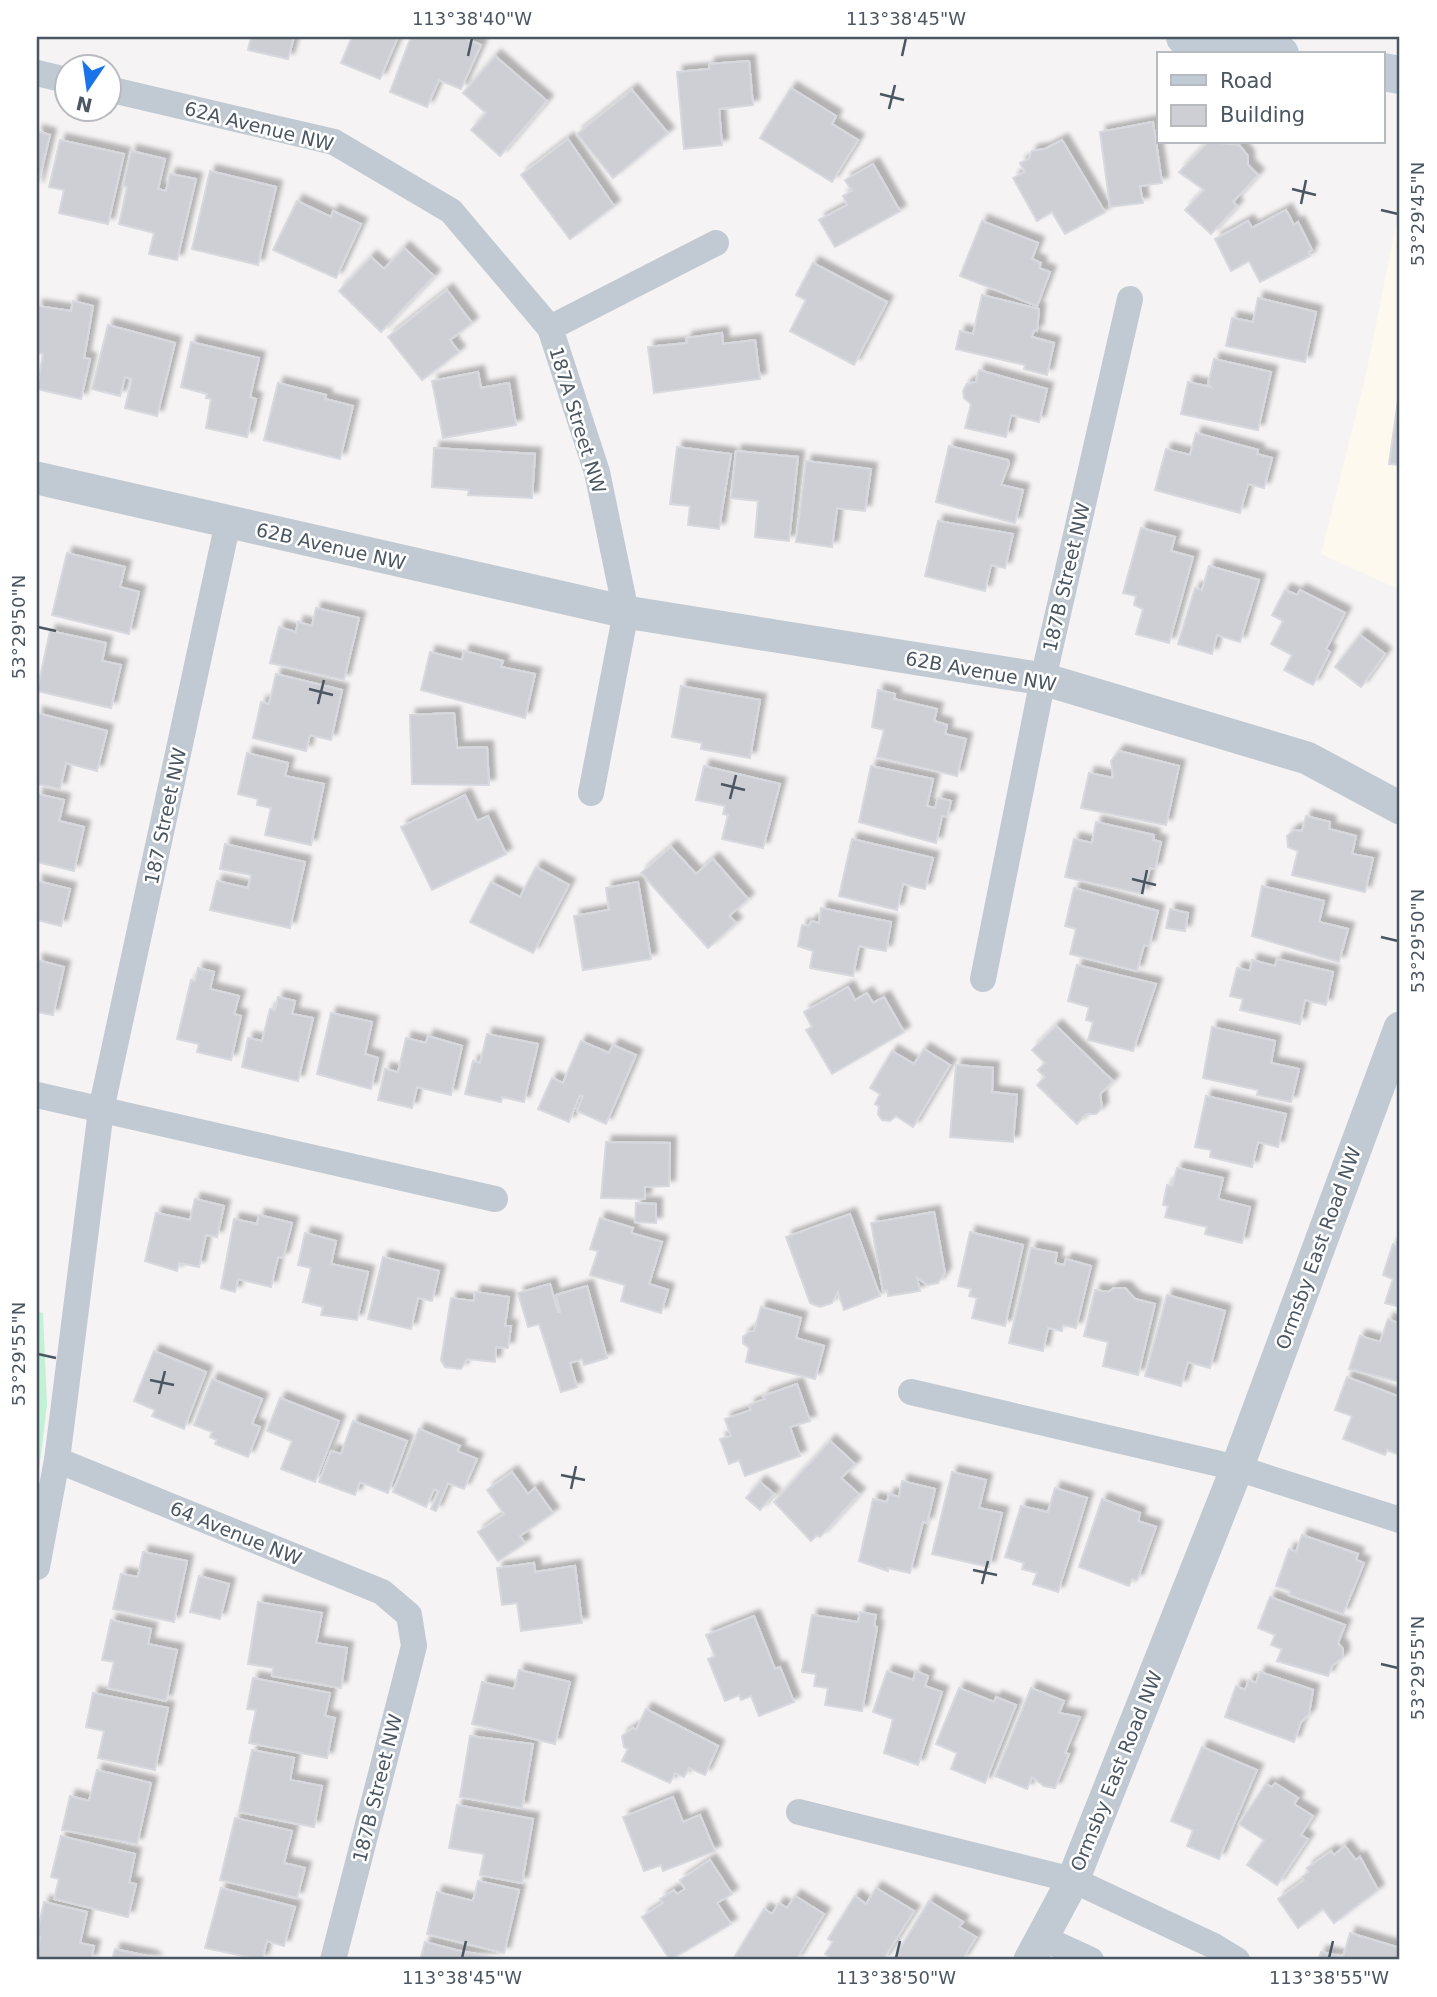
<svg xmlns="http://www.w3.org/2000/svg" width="1437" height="1997" font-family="'DejaVu Sans',sans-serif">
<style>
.commercial{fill:#fdf9ef}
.green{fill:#c3f1d5}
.building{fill:#cdcfd5;stroke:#d7d9de;stroke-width:2;filter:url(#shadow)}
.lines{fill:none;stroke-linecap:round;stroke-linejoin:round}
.minor{stroke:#c1cad2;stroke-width:26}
.tertiary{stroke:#c1cad2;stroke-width:33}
.secondary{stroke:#c1cbd6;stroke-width:38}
.ticks{fill:none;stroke:#4a5661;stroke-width:2.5}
.labels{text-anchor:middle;stroke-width:5;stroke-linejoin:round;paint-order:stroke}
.street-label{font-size:19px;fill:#4a5661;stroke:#fff}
.neatline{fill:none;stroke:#4a5661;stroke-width:2.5}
.ticks-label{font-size:18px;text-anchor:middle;fill:#4a5661}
</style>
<defs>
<filter id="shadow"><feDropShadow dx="6" dy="-6" stdDeviation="2" flood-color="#0004"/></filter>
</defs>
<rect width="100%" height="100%" fill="#f5f3f3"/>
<path class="commercial" d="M1400 205V590L1321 554 1366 374Z"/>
<path class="green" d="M37 1312 43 1313 47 1405 37 1486Z"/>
<g class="building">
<path d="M251 37H294L288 59 248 50Z"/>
<path d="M352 37H398L380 79 341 63Z"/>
<path d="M411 37H462L481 45 461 89 439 80 427 107 390 92Z"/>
<path d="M495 56 547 101 500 156 471 130 486 113 463 93Z"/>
<path d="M749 61 753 105 719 109 722 145 684 149 677 72 709 69V64Z"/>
<path d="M791 88 836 116 832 124 858 140 832 182 760 138Z"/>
<path d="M632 90 668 133 613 178 577 134Z"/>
<path d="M1153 122 1162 183 1140 186 1143 203 1110 207 1100 132Z"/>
<path d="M37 131 50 135 37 188Z"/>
<path d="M568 139 614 206 570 239 521 175Z"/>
<path d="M60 140 124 154 108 224 59 213 64 190 49 187Z"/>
<path d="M1062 140 1105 212 1065 234 1052 212 1037 221 1013 178 1025 172 1020 163 1029 159 1032 151 1045 149Z"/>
<path d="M1208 142 1239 145 1248 156V165L1258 175 1233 202 1237 206 1211 234 1185 210 1204 190 1179 172Z"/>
<path d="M131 151 165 159 158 189 166 191 170 174 196 179 177 260 149 254 154 233 119 224 127 187 123 186Z"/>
<path d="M873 164 900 211 835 247 819 220 847 205 843 196 852 191 845 180Z"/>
<path d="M210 171 276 187 258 265 192 249Z"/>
<path d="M297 201 331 217 333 211 361 224 336 278 273 250Z"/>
<path d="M1286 210 1294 225 1298 222 1312 250 1308 252 1310 256 1260 282 1249 261 1231 271 1215 239 1248 221 1252 228Z"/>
<path d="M982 221 1038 243 1032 259 1041 263 1039 268 1050 272 1037 306 960 276Z"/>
<path d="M404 248 434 276 381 332 339 291 371 257 384 269Z"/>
<path d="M813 263 887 302 854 365 790 331 806 300 796 295Z"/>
<path d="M447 290 472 323 450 340 459 352 422 380 388 337Z"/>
<path d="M982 295 1039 309 1037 331 1034 330 1032 337 1054 343 1047 375 1024 369 1025 365 956 349 960 331 973 334Z"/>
<path d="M1258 298 1316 312 1305 362 1226 346 1232 318 1253 322Z"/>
<path d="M73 301 93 306 84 358 90 359 81 399 37 389 43 354 37 353V306L71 311Z"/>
<path d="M108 325 175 343 157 416 125 408 132 379 125 377 120 396 92 389Z"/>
<path d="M722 333 723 344 755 340 760 379 654 393 648 347 687 343 686 338Z"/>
<path d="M191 342 259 358 250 397 256 399 247 437 206 428 211 399 206 398 207 394 181 387Z"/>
<path d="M1214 359 1271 372 1258 430 1181 414 1188 382 1211 387 1208 384Z"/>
<path d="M979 370 1047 389 1039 422 1011 415 1006 437 965 428 971 404 964 398 963 391 967 384 976 382Z"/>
<path d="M478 372 481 388 509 383 516 425 443 438 432 381Z"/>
<path d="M278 383 326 395 325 399 353 406 340 459 264 440Z"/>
<path d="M1399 393H1400V465L1389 464Z"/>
<path d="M1196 433 1258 450 1257 454 1272 458 1264 488 1248 484 1240 513 1155 490 1166 449 1190 455Z"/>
<path d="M949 446 1008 460 1009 464 1001 485 1023 490 1015 523 936 502Z"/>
<path d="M677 447 731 454 719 529 688 525 690 506 670 504Z"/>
<path d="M434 448 535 454 532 498 468 495 469 490 432 487Z"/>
<path d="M736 451 798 457 789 541 755 537 758 501 731 498Z"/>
<path d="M806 461 871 469 865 511 837 508 832 547 796 542Z"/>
<path d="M938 521 1013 534 1005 568 991 565 985 591 925 576Z"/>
<path d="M1141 528 1175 537 1171 551 1193 557 1169 643 1136 634 1143 609 1134 605 1136 596 1123 593Z"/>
<path d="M67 553 125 567 120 587 139 592 129 634 52 615Z"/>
<path d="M1209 566 1259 580 1240 642 1217 635 1212 654 1178 644 1195 588 1202 590Z"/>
<path d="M1285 590 1297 595 1300 590 1345 613 1326 649 1330 652 1313 685 1284 670 1292 655 1271 644 1283 621 1272 615Z"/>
<path d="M316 608 359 618 344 680 270 663 279 627 296 632 298 622 312 626Z"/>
<path d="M50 631 106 643 102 661 121 665 111 708 37 691Z"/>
<path d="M1360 635 1385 654 1361 687 1335 667Z"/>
<path d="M464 651 503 661 501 667 535 674 525 718 421 690 430 652 462 660Z"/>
<path d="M276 674 342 690 331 740 310 735 306 751 253 738 261 702 269 704Z"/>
<path d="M681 686 760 700 750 758 701 749 702 743 672 737Z"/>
<path d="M878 690 895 694 894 699 937 709 934 721 947 725 945 734 966 739 957 776 877 757 884 730 872 727Z"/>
<path d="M37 713 107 731 97 771 66 763 60 789 37 784Z"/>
<path d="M454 713 457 748 487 747 489 785 412 784 410 715Z"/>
<path d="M1119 751 1179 766 1166 825 1081 808 1089 773 1113 778 1111 761Z"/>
<path d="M247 753 288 763 285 776 324 784 311 845 265 835 271 808 257 805 258 799 238 794Z"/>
<path d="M704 766 780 784 763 848 722 839 728 815 723 814 725 806 696 800Z"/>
<path d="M871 766 933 779 927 806 935 808 938 798 951 801 947 817 942 816 936 843 859 822Z"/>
<path d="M37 794 64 800 59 821 84 827 74 871 37 862Z"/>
<path d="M465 795 477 821 488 816 506 854 432 890 401 827Z"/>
<path d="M1306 816 1330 822 1329 829 1356 836 1352 854 1373 858 1365 892 1292 875 1298 851 1288 847 1287 836 1294 830 1302 831Z"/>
<path d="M1096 822 1154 835 1153 840 1161 842 1155 869 1150 868 1143 894 1065 877 1074 839 1092 843Z"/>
<path d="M852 839 933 858 925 889 903 884 897 910 839 896Z"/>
<path d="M225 844 305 862 290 928 210 910 217 881 248 888 251 875 220 869Z"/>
<path d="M671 847 696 874 713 859 748 899 729 916 736 923 708 948 641 873Z"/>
<path d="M536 867 569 885 533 953 470 922 491 882 520 897Z"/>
<path d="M37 881 70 889 61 926 37 920Z"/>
<path d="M638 882 651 959 583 970 574 916 609 910 606 888Z"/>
<path d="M1262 886 1324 901 1319 922 1348 929 1339 962 1252 936Z"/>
<path d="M1074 888 1158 911 1149 946 1144 945 1137 971 1070 954 1076 929 1065 926Z"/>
<path d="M821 908 891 922 886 951 859 946 853 976 810 968 813 951 798 946 802 925 809 926 811 921 819 923Z"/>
<path d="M1170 909 1188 913 1185 931 1166 928Z"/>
<path d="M1277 959 1333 972 1326 1005 1305 1000 1300 1024 1240 1010 1243 999 1230 996 1237 968 1250 971 1252 960 1275 966Z"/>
<path d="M37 960 64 967 53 1015 37 1012Z"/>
<path d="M1077 965 1156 984 1133 1051 1088 1040 1093 1022 1086 1020 1089 1007 1068 1001Z"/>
<path d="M198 968 214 972 210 989 239 996 234 1014 241 1016 231 1060 197 1052 199 1044 177 1039 191 980 195 981Z"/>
<path d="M848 987 855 1000 867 993 873 1003 884 997 904 1032 832 1074 806 1030 812 1027 804 1012Z"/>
<path d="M278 997 295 1001 292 1014 313 1018 298 1081 242 1067 248 1038 262 1041 270 1009 275 1010Z"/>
<path d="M331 1013 372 1022 365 1054 378 1058 371 1089 317 1074Z"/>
<path d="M1056 1026 1113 1081 1100 1094 1102 1108 1096 1114H1086L1077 1124 1037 1085 1045 1077 1038 1070 1045 1063 1032 1050Z"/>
<path d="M1212 1027 1275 1041 1271 1063 1299 1069 1291 1102 1257 1095 1258 1090 1203 1078Z"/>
<path d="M487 1034 538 1044 524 1102 502 1097 501 1102 465 1094 473 1061 480 1063Z"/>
<path d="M428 1036 462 1046 451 1095 417 1087 412 1108 378 1100 385 1069 398 1072 406 1038 426 1043Z"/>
<path d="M581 1041 609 1053 613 1045 636 1055 606 1124 577 1111 583 1096 580 1095 569 1122 538 1109 552 1078 563 1083Z"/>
<path d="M924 1049 950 1065 913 1127 896 1116 890 1121 882 1120 878 1114 879 1106 875 1104 880 1094 870 1088 892 1051 914 1064Z"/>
<path d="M956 1065 993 1068 992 1092 1017 1095 1013 1142 950 1137Z"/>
<path d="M1206 1096 1286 1114 1278 1147 1258 1142 1252 1167 1210 1157 1211 1150 1195 1147Z"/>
<path d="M606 1142 670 1143 669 1186 645 1187V1199L601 1198Z"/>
<path d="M1177 1168 1223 1178 1218 1199 1250 1207 1242 1243 1205 1234 1207 1227 1165 1217 1168 1206 1163 1205 1167 1185 1172 1186Z"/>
<path d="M195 1199 224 1206 217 1237 206 1235 199 1267 179 1263 177 1271 145 1261 156 1213 190 1220Z"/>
<path d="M636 1203 656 1204V1223L635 1222Z"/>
<path d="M934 1212 945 1273 938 1283 928 1285 917 1278 920 1291 888 1296 887 1290 883 1291 871 1223Z"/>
<path d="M850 1214 880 1296 844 1310 838 1292 832 1303 820 1307 810 1303 786 1237Z"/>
<path d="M259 1215 292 1223 283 1258 278 1257 271 1287 238 1279 235 1292 221 1288 234 1219 257 1224Z"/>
<path d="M600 1218 633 1228 631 1233 662 1242 649 1284 668 1290 661 1313 621 1301 625 1285 590 1275 598 1251 590 1249Z"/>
<path d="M970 1232 1023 1245 1005 1326 972 1318 977 1298 969 1296 971 1289 958 1286Z"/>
<path d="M305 1233 336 1241 331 1264 368 1272 357 1320 321 1315 323 1307 303 1302 311 1268 298 1265Z"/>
<path d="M1393 1244 1400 1246V1307L1385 1303 1393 1279 1383 1275Z"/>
<path d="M1031 1248 1057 1253 1055 1263 1064 1265 1066 1259 1091 1266 1076 1328 1063 1325 1062 1331 1048 1328 1043 1351 1009 1343Z"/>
<path d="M383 1257 439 1271 432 1301 418 1298 411 1329 368 1319Z"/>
<path d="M550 1284 558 1312H560L556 1295 587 1286 607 1358 584 1365 582 1359 570 1363 577 1387 561 1392 539 1324 528 1327 518 1293Z"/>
<path d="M1114 1288H1125L1135 1299 1155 1304 1138 1375 1103 1366 1108 1342 1084 1336 1095 1290 1108 1292Z"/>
<path d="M475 1292 509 1297 505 1326H511L508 1348 496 1347 495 1362 467 1359 461 1369 445 1367 441 1360 451 1298 474 1301Z"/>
<path d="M1167 1295 1225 1311 1210 1368 1188 1362 1181 1386 1145 1376Z"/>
<path d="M761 1307 801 1318 796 1338 824 1346 815 1379 746 1362 749 1348 743 1343V1337L750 1331H754Z"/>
<path d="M1388 1319 1400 1324V1382L1349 1369 1360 1336 1380 1342Z"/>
<path d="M154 1351 206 1372 184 1429 152 1416 155 1410 134 1401Z"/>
<path d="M1347 1377 1400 1397V1455L1387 1450 1385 1455 1343 1439 1352 1416 1335 1410Z"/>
<path d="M212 1379 262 1399 252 1424 260 1427 248 1457 215 1444 217 1440 210 1437 212 1432 194 1425Z"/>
<path d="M797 1384 810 1421 790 1427 800 1456 745 1476 739 1460 729 1464 720 1439 731 1436 725 1419 751 1410 749 1405 765 1399 763 1396Z"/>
<path d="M280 1398 339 1421 315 1482 281 1469 292 1441 267 1431Z"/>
<path d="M353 1421 407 1441 388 1493 360 1482 355 1495 319 1482 331 1451 341 1454Z"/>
<path d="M419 1429 460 1446 457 1451 477 1459 464 1489 448 1483 436 1511 431 1509 439 1491 434 1489 426 1507 393 1492Z"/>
<path d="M830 1441 855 1464 841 1478 859 1494 820 1537 817 1535 811 1541 774 1502Z"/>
<path d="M512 1472 528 1494 535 1488 553 1513 520 1536 525 1543 498 1561 478 1532 504 1514 487 1490Z"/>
<path d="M952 1472 986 1480 979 1508 1002 1513 989 1567 932 1554Z"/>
<path d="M902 1481 935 1489 927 1523 923 1522 910 1573 888 1568V1571L859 1561 873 1499 887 1502 889 1494 899 1497Z"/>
<path d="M760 1482 774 1494 760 1510 746 1498Z"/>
<path d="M1055 1488 1087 1498 1058 1592 1033 1584 1037 1573 1022 1569 1024 1563 1005 1557 1021 1506 1048 1512Z"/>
<path d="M1102 1499 1140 1513 1138 1521 1156 1527 1137 1580 1132 1579 1129 1586 1079 1567Z"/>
<path d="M1302 1535 1358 1554 1356 1560 1364 1563 1343 1614 1289 1595 1290 1591 1276 1586 1289 1549 1296 1552Z"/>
<path d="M143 1552 187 1561 174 1622 113 1609 121 1574 138 1577Z"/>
<path d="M534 1563 535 1572 575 1566 582 1623 521 1631 517 1603 502 1605 497 1568Z"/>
<path d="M199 1576 229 1584 220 1619 190 1612Z"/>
<path d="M1270 1597 1345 1625 1338 1643 1343 1649V1657L1332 1666 1328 1676 1277 1661 1282 1649 1271 1645 1275 1635 1258 1628Z"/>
<path d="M258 1602 322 1613 316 1643 347 1648 341 1688 272 1676 273 1668 248 1664Z"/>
<path d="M860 1612 876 1615 874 1626 877 1627 862 1711 825 1705 828 1688 814 1686 816 1674 802 1672 812 1615 858 1622Z"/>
<path d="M754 1616 775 1669 780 1667 794 1702 759 1716 751 1696 741 1700 739 1695 725 1701 708 1659 715 1656 706 1635Z"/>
<path d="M111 1620 151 1629 148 1644 177 1650 166 1701 108 1688 114 1662 102 1660Z"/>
<path d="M519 1670 570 1682 555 1744 472 1724 482 1682 514 1689Z"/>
<path d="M887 1671 913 1680 916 1671 928 1676 925 1686 942 1692 918 1765 884 1753 893 1719 873 1712Z"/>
<path d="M1260 1672 1313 1690 1309 1714 1301 1722 1294 1742 1225 1717 1236 1686 1245 1690 1249 1680 1256 1683Z"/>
<path d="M253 1678 330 1693 325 1716 335 1718 327 1758 249 1743 256 1710 247 1709Z"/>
<path d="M959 1688 994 1702 996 1697 1016 1705 985 1783 951 1769 957 1753 936 1744Z"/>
<path d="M1031 1688 1064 1701 1059 1713 1080 1717 1065 1753 1069 1754 1055 1788 1044 1786 1032 1777 1027 1789 995 1776Z"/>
<path d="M93 1693 168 1708 155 1770 98 1758 104 1731 86 1727Z"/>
<path d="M646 1709 718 1746 705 1775 689 1768 684 1777 675 1773 670 1783 622 1761 628 1749 624 1747 622 1736 633 1728 636 1730Z"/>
<path d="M470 1736 533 1744 522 1808 460 1797Z"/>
<path d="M1202 1747 1257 1770 1219 1859 1187 1846 1193 1830 1171 1821Z"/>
<path d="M252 1750 294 1758 290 1780 322 1786 314 1827 239 1812Z"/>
<path d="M97 1770 151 1783 137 1844 62 1830 70 1796 89 1801Z"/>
<path d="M1275 1783 1298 1798 1294 1804 1313 1816 1301 1835 1308 1839 1277 1885 1247 1865 1264 1840 1239 1824 1266 1784 1272 1787Z"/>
<path d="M673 1797 683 1822 700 1815 715 1851 663 1871 661 1865 644 1871 623 1817Z"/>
<path d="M457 1805 533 1819 522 1883 480 1875 484 1854 449 1848Z"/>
<path d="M235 1818 292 1831 284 1863 305 1868 297 1898 220 1880Z"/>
<path d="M61 1836 135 1854 129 1883 136 1884 128 1917 54 1899 59 1879 51 1877Z"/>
<path d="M1345 1846 1356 1860 1360 1857 1378 1890 1334 1923 1323 1909 1298 1928 1278 1899 1304 1880 1302 1877 1309 1872 1307 1868 1331 1851 1334 1855Z"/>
<path d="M710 1860 732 1894 717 1903 731 1924 670 1960 642 1917 663 1903 660 1899 674 1890 677 1894 685 1889 680 1880Z"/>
<path d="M478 1881 519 1890 504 1953 427 1934 437 1892 473 1901Z"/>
<path d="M221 1888 295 1907 284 1946 267 1941 262 1960 205 1948Z"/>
<path d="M876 1888 914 1911 883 1960H835L825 1954 833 1942 828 1939 855 1896 866 1904Z"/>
<path d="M795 1896 824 1914 796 1960H743L735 1956 764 1909 772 1914 779 1903 787 1908Z"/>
<path d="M929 1901 963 1922 959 1927 976 1937 962 1960H893Z"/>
<path d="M44 1902 87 1912 80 1943 94 1946 91 1960H37L40 1937 37 1934Z"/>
<path d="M1350 1933 1400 1948V1960H1318L1321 1952 1343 1957Z"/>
<path d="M425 1942 456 1950 496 1958 420 1960Z"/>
<path d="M115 1949 151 1957 155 1960H112Z"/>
</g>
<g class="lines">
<g class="minor">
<path d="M37 73 66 80"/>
<path d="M108 89 334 142 451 211 550 328 597 472 626 612 591 793"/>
<path d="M550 328 716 243"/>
<path d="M983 979 1043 679 1130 299"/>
<path d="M37 1095 495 1199"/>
<path d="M911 1392 1237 1468 1400 1520"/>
<path d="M57 1460 382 1592 409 1615 414 1646 333 1960"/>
<path d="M37 1567 57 1460 101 1110 228 522"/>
<path d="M799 1812 1073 1880 1214 1946 1237 1960"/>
<path d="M1043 1938 1091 1960"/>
</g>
<g class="tertiary">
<path d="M37 478 626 612 1043 679 1307 758 1400 808"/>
<path d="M1030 1960 1073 1880 1237 1468 1400 1028"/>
</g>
<g class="secondary">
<path d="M1185 37 1280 54"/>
<path d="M1383 72 1400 75"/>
</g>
</g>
<path class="ticks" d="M468 56 472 38M902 56 906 38M880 94 904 100M889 109 895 85M1292 189 1316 195M1301 204 1306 180M1381 210 1398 214M38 627 56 631M309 689 333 695M318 704 324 680M721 784 745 790M730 799 736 775M1132 879 1156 885M1142 894 1147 870M1381 937 1398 941M38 1354 56 1358M150 1380 174 1385M159 1394 165 1371M561 1475 585 1480M571 1489 576 1466M973 1570 997 1575M982 1584 988 1561M1381 1664 1398 1668M462 1958 466 1941M896 1958 900 1941M1329 1958 1333 1941"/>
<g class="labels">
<g class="street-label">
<text transform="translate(259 126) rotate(14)" y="7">62A Avenue NW</text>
<text transform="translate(578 420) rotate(73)" y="7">187A Street NW</text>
<text transform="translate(331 546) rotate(13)" y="7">62B Avenue NW</text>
<text transform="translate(1066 577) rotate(-77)" y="7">187B Street NW</text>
<text transform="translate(981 671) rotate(10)" y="7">62B Avenue NW</text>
<text transform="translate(165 816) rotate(-78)" y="7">187 Street NW</text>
<text transform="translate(1318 1248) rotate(-70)" y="7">Ormsby East Road NW</text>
<text transform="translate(236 1533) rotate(22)" y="7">64 Avenue NW</text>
<text transform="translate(1116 1771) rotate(-68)" y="7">Ormsby East Road NW</text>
<text transform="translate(377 1788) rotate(-76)" y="7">187B Street NW</text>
</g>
</g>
<rect width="1437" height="1997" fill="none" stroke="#ffffff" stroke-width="77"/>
<rect x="1157" y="52" width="228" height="91" fill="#ffffff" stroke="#b7bbc0" stroke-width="2"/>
<rect x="1171" y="75" width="35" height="10" fill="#c1cbd6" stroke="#b7bbc0" stroke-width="2"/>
<text x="1220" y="88" font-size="21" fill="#4a5661">Road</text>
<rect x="1171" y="105" width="35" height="21" fill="#cdcfd5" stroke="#b7bbc0" stroke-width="2"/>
<text x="1220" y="122" font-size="21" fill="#4a5661">Building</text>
<g transform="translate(88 88) rotate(193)"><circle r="33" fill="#ffffff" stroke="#b7bbc0" stroke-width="2"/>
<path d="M0-5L12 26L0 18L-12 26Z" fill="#1a73e8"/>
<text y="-10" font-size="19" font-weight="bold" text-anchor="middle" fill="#4a5661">N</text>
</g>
<rect x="38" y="38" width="1360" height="1920" class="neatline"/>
<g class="ticks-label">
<text x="472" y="25">113°38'40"W</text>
<text x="906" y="25">113°38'45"W</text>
<text transform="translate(1418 214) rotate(-90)" y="6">53°29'45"N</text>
<text transform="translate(19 627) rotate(-90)" y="6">53°29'50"N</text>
<text transform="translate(1418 941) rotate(-90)" y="6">53°29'50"N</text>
<text transform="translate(19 1354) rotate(-90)" y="6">53°29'55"N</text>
<text transform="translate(1418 1668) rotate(-90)" y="6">53°29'55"N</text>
<text x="462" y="1984">113°38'45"W</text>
<text x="896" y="1984">113°38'50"W</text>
<text x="1329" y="1984">113°38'55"W</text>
</g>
</svg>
